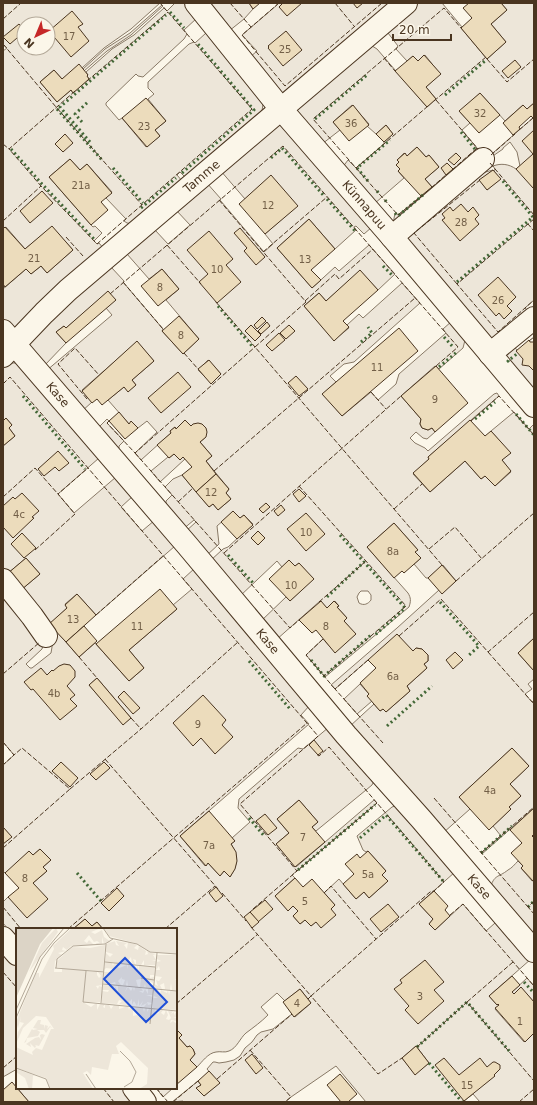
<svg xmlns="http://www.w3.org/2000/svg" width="537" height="1105" font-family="'DejaVu Sans',sans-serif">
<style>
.green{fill:#ede6d9;stroke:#887966;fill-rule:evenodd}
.building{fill:#ecdcbc;stroke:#4a3520}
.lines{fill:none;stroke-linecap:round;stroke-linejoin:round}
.minor-casing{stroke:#4a3520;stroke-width:24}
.minor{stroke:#fbf6e9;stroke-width:22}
.hedge{stroke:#436837;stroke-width:3;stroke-dasharray:2 3;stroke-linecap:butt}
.fence{stroke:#4a3520;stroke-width:1;stroke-dasharray:5 2;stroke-linecap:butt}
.labels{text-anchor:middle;stroke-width:3;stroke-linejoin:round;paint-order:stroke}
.number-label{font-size:10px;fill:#725f47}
.street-label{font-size:12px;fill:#4a3520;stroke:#fbf6e9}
.inset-road{fill:none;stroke:#b4a999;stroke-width:1}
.view{fill:#1d4ed8;fill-opacity:0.15;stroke:#1d4ed8;stroke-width:2}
.inset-edge{fill:none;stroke:#4a3520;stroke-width:2}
</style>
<rect width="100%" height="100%" fill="#fbf6e9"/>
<g class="green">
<path d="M3 3H160L131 29 104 48 82 68 62 79 54 70 40 82 57 102 71 90 73 93 89 79 87 76 88 75 86 72 112 49 134 35 164 8 167 11 175 3H185L197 18 184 30 187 34 184 39 143 77 138 76 136 74 106 103V105L119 120 122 118 146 147 160 136 155 130 166 121 148 99 154 94 148 88V82L189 44 194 42 195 43 206 33 263 104 262 111 187 179 180 172 177 175 183 182 133 224 127 223 124 221 126 219 106 198 112 192 87 164 80 170 70 159 49 177 91 225 93 227 95 226 102 233 94 241 97 244 99 243 104 249 16 330 3 321V289L26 269 31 274 41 266 47 273 73 250 52 227 25 249 6 227 3 229V51L7 48 3 44ZM24 24H48V48H24Z"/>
<path d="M212 3H249L253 9 244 19 229 31 209 6Z"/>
<path d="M277 3H399L284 97 249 58 257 51 242 35 277 5Z"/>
<path d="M414 3H442L462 27 461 28 487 59 506 42 491 24 507 10 501 3H534V103L527 109 523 105 505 121 480 93 460 112 470 123 462 130 477 148 474 151 472 155 393 224 395 213 398 215 432 187 425 179 439 167 429 155 426 157 417 147 407 156 404 153 397 160 399 162 396 165 400 169 398 171 404 178 374 204 342 168 348 160 356 168 384 144V142L393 134 386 125 376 134 367 126 369 124 352 105 333 122 340 130 322 144 295 114 294 106 369 44 377 49 427 107 436 99 426 87 440 74 425 55 418 61 413 56 407 61 396 49 398 46 388 33 387 29Z"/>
<path d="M162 5 163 6 131 35 107 51 84 71 83 69 105 49 130 33Z"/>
<path d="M534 117V300L525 308 530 313 493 343 404 235 478 174 493 170 480 180 487 190 500 179 494 171 495 169 493 166C501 163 509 164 516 169L520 166 517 152 510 142 503 148V149L487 160 486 159Z"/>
<path d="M279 125 282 126 372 227 364 234 356 226 354 227 356 230 335 249 309 219 277 248 312 288 335 267 339 271 369 245 395 274 378 290 360 271 326 301 319 293 304 306 334 340 349 328 347 325 359 314 363 318 402 283 420 303 354 362 344 364 330 376 336 382 323 394 342 416 371 392 378 400 396 384 399 374 446 333 443 329 452 321 465 340 463 348 439 369 435 366 401 396 421 419 420 424 422 428 428 430 432 428 435 432 427 439 423 438 416 432 410 438 415 443 425 448 428 451 494 394 497 393 499 396 428 457 429 459 413 474 430 492 465 461 481 479 485 476 495 486 511 472 502 460 510 453 491 431 514 412 529 429 534 424V638L518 653 534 671V679L528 684 532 689 525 694 532 702 534 700V808L482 854 481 853 501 836 493 826 511 809 509 807 521 796 510 784 529 766 512 748 459 797 470 809 443 833 349 727 374 704 380 711 383 709 386 712 410 691 407 686 427 668 424 664 428 661V655L422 649 416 648 413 651 368 660 335 689 331 685 397 628 439 590 442 593 456 581 443 565 428 578H426L414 564 421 558 415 552 417 549 394 523 367 547 408 593C411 598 411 601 409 607L325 677 306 655 323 639 335 652 355 634 344 621 347 618 337 607 339 606 335 601 327 608 320 601 276 640 260 622 286 597 290 601 313 579 299 563 295 566 282 567 277 561 239 597 210 561 223 549 228 547 253 524 244 515 240 518 233 512 217 526 219 544 206 556 185 532 196 522 194 520 182 530 166 509V501L172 495 165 487 173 479 182 475 209 507 213 504 218 510 231 499 226 493 229 489 206 461 212 456 200 442 206 437 193 424 191 426 185 420 176 429 175 427 170 431 171 433 141 460 135 453 157 432 147 421 138 428 132 422 129 424 108 400 124 387 128 391 136 385 132 380 154 361 137 342 82 390 92 402 81 412 46 371 112 315 106 308 108 292 66 328 64 326 56 332 66 343 44 366 42 367 26 340 111 267 124 281 123 282 163 329 162 331 183 354 184 353 199 339 166 300 179 289 162 269 149 279 127 254 155 230 168 244 190 225 176 210 206 182 221 199 220 200 264 252 273 244 265 234 297 206 271 176 245 199 220 170ZM208 360 221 374 211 383 198 370ZM361 591H368L371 595V600C368 604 364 606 359 603L357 597 359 593Z"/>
<path d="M512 346C522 352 525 361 533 370L534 369V395L503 354Z"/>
<path d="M10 363H16L99 458 58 494 74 513 116 477 133 496 121 507 142 531 155 520 175 546 96 615 77 594 65 604 67 608 50 624 79 657 95 643 129 681 144 668 129 650 177 609 173 605 192 589 183 579 195 568 310 705 301 715 309 724 180 836 205 866 208 863 220 876 224 871 230 877C238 864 239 857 231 844L235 841 232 838 250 822 238 808 239 799 298 748 303 749 329 727 374 781 372 785 366 790 316 831 312 827 318 822 299 800 277 819 289 833 276 844 296 867 374 800 377 803 292 875 295 878 275 896 288 910 293 906 298 911 293 916 300 924 305 920 311 926 335 905 324 893 339 879 356 899 364 892 369 898 388 881 382 875 386 871 368 851 366 852 363 850 357 836 392 807 395 806 455 872 419 904 433 919 429 924 435 930 463 904 486 931 495 923 498 922 531 959 489 996 497 1005 498 1004 499 1005 495 1009 524 1042 534 1033V1102H480L473 1094 464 1101 465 1102H366L336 1066 291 1097 285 1102H184L183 1101 172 1102 198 1081 201 1085 197 1088 204 1096 219 1083 207 1069 213 1062H215L219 1063 226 1062 234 1060 240 1056 245 1048 252 1042 257 1035 261 1032 273 1029 292 1014 295 1017 311 1003 300 989 285 1001 277 993 261 1007 268 1015C261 1022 254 1027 246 1033 240 1038 237 1048 229 1051 225 1053 220 1051 216 1052 208 1053 202 1062 197 1067L190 1060 195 1054 193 1049 190 1046 187 1047 179 1038 182 1035 176 1029V929H103L97 922 92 926 85 919 73 929H17V940L3 923V902L8 897 33 883 47 871 43 867 51 860 40 849 33 855 5 873 4 872 3 873V844L11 837 3 827V765L14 755 3 742V589L43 645 42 649 26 664 30 668H32L51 653 52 647 51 632 3 571V446L15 436 9 428 12 425 6 418 3 421V367ZM26 558 40 574 21 590 7 574ZM97 678 131 718 123 724 89 685ZM416 1046 429 1063 415 1074 402 1058Z"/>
<path d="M107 419 109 421 107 423 124 441 119 446V448L114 452 96 430Z"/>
<path d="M174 454 180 460 183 457 185 459 160 482 151 471 168 457 169 458Z"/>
<path d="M360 684 369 694 372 701 357 714 344 699Z"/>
<path d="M518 861 523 866 521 868 532 881 534 880V940L490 889C494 874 498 878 508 870 512 868 515 864 518 861Z"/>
<path d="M3 948 17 964V1069L3 1077Z"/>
<path d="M527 978 534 986V1002L521 988 514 994 512 992Z"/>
<path d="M17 1088H123L134 1102H29Z"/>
<path d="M156 1088H173L163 1097Z"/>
</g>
<g class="building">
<path d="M249 3H260L253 9Z"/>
<path d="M283 3H302L287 16 279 7Z"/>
<path d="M353 3H363L357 8Z"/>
<path d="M469 3H501L507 10 491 24 506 42 487 59 461 28 472 18 463 8Z"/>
<path d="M72 11 83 24 78 27 89 41 71 57 49 31Z"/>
<path d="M19 24 24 30V32L10 44 3 37Z"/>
<path d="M286 31 302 50 283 66 268 48 269 47 268 46Z"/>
<path d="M424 55 441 74 426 87 436 99 427 107 395 71 413 56 418 61Z"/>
<path d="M515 60 521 67 508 78 502 71Z"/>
<path d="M79 64 88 75 87 76 89 79 73 93 71 90 57 102 40 82 54 70 62 79Z"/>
<path d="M480 93 500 115 479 133 459 111Z"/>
<path d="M146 98 166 121 155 130 160 136 147 147 122 118Z"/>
<path d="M534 103V117L533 118 531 116 519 127 520 129 513 135 503 123 523 105 527 109Z"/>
<path d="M353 105 369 125 349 141 333 122Z"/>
<path d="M386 125 393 134 384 142 376 134Z"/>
<path d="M534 130V187L533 188 516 169 533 154 522 141Z"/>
<path d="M65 134 73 143 63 152 55 144Z"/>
<path d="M417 147 426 157 429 155 439 167 425 179 432 187 421 196 398 171 400 169 396 165 399 162 397 160 405 153 407 156Z"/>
<path d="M456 153 461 158 454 165 448 160Z"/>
<path d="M70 159 80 170 87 164 112 193 101 202 108 210 91 225 49 177Z"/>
<path d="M447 163 453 169 446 175 441 168Z"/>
<path d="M493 170 501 179 487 190 479 180Z"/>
<path d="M271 175 298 206 265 234 239 204Z"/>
<path d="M42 191 53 203 30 223 20 211Z"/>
<path d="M461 204 468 212 473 207 479 215 475 219 479 224 460 241 442 220 445 218 442 214 450 207 453 211Z"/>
<path d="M309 219 335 249 311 270 321 280 312 288 277 248Z"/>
<path d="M52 226 73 250 47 273 41 266 31 274 26 269 5 287 3 284V229L5 227 25 249Z"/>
<path d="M240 228 265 257 256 265 244 251 247 248 234 233Z"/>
<path d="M209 231 233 259 226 265 241 282 217 303 199 282 208 274 187 250Z"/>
<path d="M162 269 179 289 158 306 141 286Z"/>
<path d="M360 270 378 290 343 321 349 327 334 341 304 306 319 293 326 301Z"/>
<path d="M498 277 516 297 507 306 512 311 504 319 499 313 496 316 478 295Z"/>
<path d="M108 291 116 300 66 343 56 332 64 326 66 328Z"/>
<path d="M179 316 199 339 183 354 162 331Z"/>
<path d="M262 317 266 321 257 329 254 325Z"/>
<path d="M267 322 270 326 261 334 258 331Z"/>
<path d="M251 325 261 335 255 341 245 331Z"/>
<path d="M289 325 295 331 286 339 280 333Z"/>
<path d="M399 328 418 351 342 416 322 394Z"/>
<path d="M279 333 285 340 272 351 266 345Z"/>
<path d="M529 340 530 342H534V369L533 370 529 366 522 365 523 359 516 351Z"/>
<path d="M137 341 154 361 132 380 136 385 128 392 124 387 102 405 97 399 92 403 82 391Z"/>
<path d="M209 360 221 374 211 384 198 369Z"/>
<path d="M436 366 468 403 435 432 432 428 428 430 422 428 420 424 421 419 401 396Z"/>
<path d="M178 372 191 387 161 413 148 398Z"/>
<path d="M296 376 308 389 299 396 288 383Z"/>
<path d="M119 412 129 424 131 421 138 428 125 439 109 421Z"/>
<path d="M6 418 12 425 9 428 15 436 3 446V421Z"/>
<path d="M185 420 191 426 193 424 198 423 202 424 206 428 207 432 206 437 200 442 212 456 206 461 216 474 196 492 182 475 192 467 183 457 180 460 174 454 169 458 157 445 171 433 170 431 175 427 176 429Z"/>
<path d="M470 420 485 436 491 431 511 453 502 460 511 471 495 486 485 476 481 479 465 461 430 492 413 473 429 459 428 457Z"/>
<path d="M58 451 69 463 59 471 55 467 44 476 38 469Z"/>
<path d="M216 474 229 489 226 493 231 499 218 510 213 504 209 507 196 492Z"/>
<path d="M299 489 306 496 299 502 293 494Z"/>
<path d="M22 493 39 511 32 517 34 518 13 538 3 527V506L13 497 15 499Z"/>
<path d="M266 503 270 507 263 513 259 509Z"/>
<path d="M281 505 285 510 278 516 274 511Z"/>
<path d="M233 511 240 518 244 515 253 525 237 539 221 522Z"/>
<path d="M306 513 325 534 306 551 287 529Z"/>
<path d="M394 523 418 550 415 552 421 558 404 573 402 571 394 578 367 547Z"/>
<path d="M258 531 265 538 258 545 251 538Z"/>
<path d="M22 533 36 548 24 558 11 544Z"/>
<path d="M26 558 40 574 21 590 7 574Z"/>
<path d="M289 560 295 566 299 563 314 579 290 601 269 579Z"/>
<path d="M442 565 456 581 442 594 428 578Z"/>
<path d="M160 589 177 609 129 650 144 668 129 681 96 644Z"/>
<path d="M77 594 96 615 66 642 49 624 67 608 65 605Z"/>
<path d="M321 601 327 608 334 601 339 606 337 607 347 618 344 621 356 634 335 653 316 630 312 633 299 620Z"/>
<path d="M84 626 97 641 79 657 66 642Z"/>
<path d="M397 634 413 651 416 648 422 649 428 655V661L424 664 427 668 407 686 410 691 386 712 383 709 380 711 367 696 369 694 360 683 376 668 368 660Z"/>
<path d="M534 638V671L518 653Z"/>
<path d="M455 652 463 660 453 669 446 660Z"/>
<path d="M64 664 70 665 75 671V677L67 686 75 695 70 699 77 706 60 720 33 689 31 690 24 682 41 668 47 675 52 670 53 671 59 666Z"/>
<path d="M97 678 131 718 123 725 89 685Z"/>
<path d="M124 691 140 708 133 714 118 697Z"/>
<path d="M203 695 226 720 222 725 233 737 215 754 201 738 193 746 173 723Z"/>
<path d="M314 740 323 751 318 755 309 745Z"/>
<path d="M512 748 529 766 510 784 521 796 509 807 511 809 489 830 459 797Z"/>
<path d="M61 762 78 778 70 787 52 771Z"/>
<path d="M104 762 110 768 96 780 90 774Z"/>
<path d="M299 800 318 822 312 827 325 842 295 867 276 844 289 833 277 819Z"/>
<path d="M534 808V834L532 836 534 838V880L533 881 521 868 523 866 511 853 522 843 510 830Z"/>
<path d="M209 811 235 841 231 844 236 852 237 861 235 869 230 877 224 871 220 876 208 863 206 866 180 836Z"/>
<path d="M265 814 277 828 268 835 256 821Z"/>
<path d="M3 827 12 837 3 844Z"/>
<path d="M40 849 51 860 43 867 47 871 33 883 48 899 27 918 8 897 19 888 5 873 29 851 33 855Z"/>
<path d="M368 851 386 871 382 875 388 881 369 898 364 892 356 899 343 884 354 874 345 864 357 854 360 858Z"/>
<path d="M295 878 303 887 312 879 335 905 331 909 336 915 321 928 316 922 311 926 305 920 300 924 293 916 298 911 293 906 288 911 275 896Z"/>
<path d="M216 887 223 896 216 902 209 893Z"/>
<path d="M117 888 124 896 109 911 101 903Z"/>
<path d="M434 891 448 906 445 910 450 916 435 930 429 924 433 919 419 904Z"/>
<path d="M265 900 273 909 258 922 250 912Z"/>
<path d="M388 904 399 917 381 932 370 919Z"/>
<path d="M250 912 259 922 252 928 244 917Z"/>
<path d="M85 919 92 926 97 922 103 929H73Z"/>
<path d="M425 960 444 982 434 990 444 1001 418 1024 405 1010 409 1006 394 989 402 983 400 980Z"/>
<path d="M512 976 520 985 512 992 514 994 521 987 534 1002V1033L525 1042 495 1008 499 1005 498 1004 497 1005 489 996Z"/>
<path d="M300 989 311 1003 294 1017 283 1002Z"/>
<path d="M176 1029 182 1035 179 1038 187 1047 190 1046 193 1049 195 1054 190 1060 197 1067 176 1085Z"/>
<path d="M416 1046 429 1063 415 1075 402 1058Z"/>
<path d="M252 1054 263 1068 256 1074 245 1060Z"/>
<path d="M444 1058 459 1075 480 1058 487 1067 493 1062H495L500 1065V1069L494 1075 495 1076 464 1101 435 1065Z"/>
<path d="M209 1071 220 1083 204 1096 196 1088 201 1085 198 1081Z"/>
<path d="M340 1074 357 1094 348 1102H341L327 1085Z"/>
<path d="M12 1082 17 1088 29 1102H3V1090Z"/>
</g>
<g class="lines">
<g class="minor-casing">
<g id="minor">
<path id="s1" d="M196 3 281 109 392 237 534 406"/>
<path d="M392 237 483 159"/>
<path id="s2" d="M3 331 187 545 346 735 421 819 534 951"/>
<path d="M490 354 534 318"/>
<path id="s3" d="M3 356 44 313 68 290 406 3"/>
<path d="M3 580 32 616 46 636"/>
<path d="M3 938 17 954"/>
<path d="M134 1088 145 1102"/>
</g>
</g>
<use href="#minor" class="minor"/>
<g class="hedge">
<path d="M170 12 184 28"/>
<path d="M445 95 486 60"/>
<path d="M57 109 102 160"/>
<path d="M315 119 367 75"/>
<path d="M82 122 75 114 89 101"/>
<path d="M461 132 475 149"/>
<path d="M90 142 60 107 166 15"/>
<path d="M11 149 42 184 94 239"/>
<path d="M271 158 282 148 325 197"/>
<path d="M113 168 143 203"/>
<path d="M182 173 254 110 197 43"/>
<path d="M368 181 357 168 390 140"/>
<path d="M377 191 380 195"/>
<path d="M327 199 355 231"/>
<path d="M385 200 388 204"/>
<path d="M141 208 176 178"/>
<path d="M395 213 398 216 423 195"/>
<path d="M383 266 393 276"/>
<path d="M457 282 533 217 502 180"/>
<path d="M218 306 252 346"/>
<path d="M444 337 454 348"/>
<path d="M361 342 372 333 368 327"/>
<path d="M509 362 508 361 518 353"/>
<path d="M439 367 458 351"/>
<path d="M23 396 85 469"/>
<path d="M516 414 534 435"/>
<path d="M475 419 495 402"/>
<path d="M340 535 363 561"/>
<path d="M228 555 253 583"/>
<path d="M327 597 364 562 405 608 375 635"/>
<path d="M440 602 479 646 468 656"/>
<path d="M311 660 324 676 371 635"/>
<path d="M249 661 290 709"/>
<path d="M387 726 432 686"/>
<path d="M249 818 265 837"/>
<path d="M360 838 386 815 444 882"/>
<path d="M481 853 512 826"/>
<path d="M298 870 375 805"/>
<path d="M77 873 101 901"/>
<path d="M528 907 534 901"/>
<path d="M524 982 534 993"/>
<path d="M417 1047 467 1002 511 1053"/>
<path d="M429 1063 462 1102"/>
</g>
<g class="fence">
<path d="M230 3 251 27"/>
<path d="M279 3 242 35 285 86 382 3"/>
<path d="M335 3 354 26"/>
<path d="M3 19 21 3"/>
<path d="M3 44 56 107 142 205"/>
<path d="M384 58 395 71"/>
<path d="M487 59 507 82 534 59"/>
<path d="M87 81 168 12"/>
<path d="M75 91 9 149 41 186 97 244 252 109 160 3"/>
<path d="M436 100 478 149"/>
<path d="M434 101 486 57"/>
<path d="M428 106 356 168 313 119 444 8 461 28"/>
<path d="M519 130 533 118"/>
<path d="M3 144 9 149"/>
<path d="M491 155 515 134"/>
<path d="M490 163 534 215"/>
<path d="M356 168 398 215 423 195"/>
<path d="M452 170 477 148"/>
<path d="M431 188 447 174"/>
<path d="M219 200 306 302"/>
<path d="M534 219 528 224 534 231"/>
<path d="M3 221 41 186"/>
<path d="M528 224 457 284 498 332 534 300"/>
<path d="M66 237 83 256"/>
<path d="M167 245 201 284"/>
<path d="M263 252 327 197"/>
<path d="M123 282 163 329"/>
<path d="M457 284 414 233 480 180"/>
<path d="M110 294 283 146 458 347 436 366"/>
<path d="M305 301 335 274 339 279 373 249"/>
<path d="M306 302 255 347 442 565"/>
<path d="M529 341 534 337"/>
<path d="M184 353 198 369"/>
<path d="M3 384 10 377 318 736 313 741"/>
<path d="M371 392 386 409"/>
<path d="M87 399 58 364 75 348 99 375"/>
<path d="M109 421 107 423 135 453 255 347 215 301"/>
<path d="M471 421 499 396 534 435"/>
<path d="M135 453 290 628 300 619"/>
<path d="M214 471 415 298"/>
<path d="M299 486 406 606 324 676"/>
<path d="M3 497 35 468 58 494"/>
<path d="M178 502 193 488"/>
<path d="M394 509 422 484"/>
<path d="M429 549 455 527 482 559"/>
<path d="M35 550 75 514 58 494 88 468"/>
<path d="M224 553 401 396"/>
<path d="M456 581 534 513"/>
<path d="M319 602 366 561"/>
<path d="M96 615 163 556"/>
<path d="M399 636 441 599 488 652 534 612"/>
<path d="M323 639 306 655 335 689"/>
<path d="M488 652 534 704"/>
<path d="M79 657 97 678"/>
<path d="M368 660 335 689 383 743"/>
<path d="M3 674 40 642"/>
<path d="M131 718 141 729"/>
<path d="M3 742 14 755 3 765"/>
<path d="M308 745 240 804 297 871 377 803"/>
<path d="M105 759 218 889"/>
<path d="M70 789 141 729 238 642"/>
<path d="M434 798 528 907"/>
<path d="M3 848 70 789 22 748 14 755"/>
<path d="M481 853 534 807"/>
<path d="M222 893 246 921"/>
<path d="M324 893 331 886 376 939"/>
<path d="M534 901 528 907 534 914"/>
<path d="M3 907 21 929"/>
<path d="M253 909 297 871"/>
<path d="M450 915 463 904 534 986"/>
<path d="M251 927 311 996 430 892 434 891 444 882 413 845 329 747 319 756 316 754"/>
<path d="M68 929 307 723"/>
<path d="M165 929 215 886"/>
<path d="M3 972 17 988"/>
<path d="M308 999 311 996 378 1074 402 1058"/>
<path d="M467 1002 513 962"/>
<path d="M176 1004 258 934"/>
<path d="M417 1047 467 1002 534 1081"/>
<path d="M250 1050 291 1097 285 1102"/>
<path d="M3 1068 17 1056"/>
<path d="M217 1079 292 1014"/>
<path d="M103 1088 114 1102"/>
<path d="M156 1088 168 1102"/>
<path d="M173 1102 198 1081"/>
<path d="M519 1102 534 1089"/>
</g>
</g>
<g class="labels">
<g class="number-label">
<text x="69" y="40">17</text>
<text x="285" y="53">25</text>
<text x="480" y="117">32</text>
<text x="351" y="127">36</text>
<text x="144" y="130">23</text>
<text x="81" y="189">21a</text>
<text x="268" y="209">12</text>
<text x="461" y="226">28</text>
<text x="34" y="262">21</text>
<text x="305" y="263">13</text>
<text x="217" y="273">10</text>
<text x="160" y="291">8</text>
<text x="498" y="304">26</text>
<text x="181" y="339">8</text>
<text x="377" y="371">11</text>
<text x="435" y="403">9</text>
<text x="211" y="496">12</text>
<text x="19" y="518">4c</text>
<text x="306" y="536">10</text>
<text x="393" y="555">8a</text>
<text x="291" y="589">10</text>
<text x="73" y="623">13</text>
<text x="137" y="630">11</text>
<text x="326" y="630">8</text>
<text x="393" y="680">6a</text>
<text x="54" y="697">4b</text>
<text x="198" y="728">9</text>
<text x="490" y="794">4a</text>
<text x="303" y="841">7</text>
<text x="209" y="849">7a</text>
<text x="368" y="878">5a</text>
<text x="25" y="882">8</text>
<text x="305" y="905">5</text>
<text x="420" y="1000">3</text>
<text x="297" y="1007">4</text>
<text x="520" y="1025">1</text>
<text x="467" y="1089">15</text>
</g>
<g class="street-label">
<text dy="4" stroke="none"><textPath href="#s3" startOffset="268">Tamme</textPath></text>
<text dy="4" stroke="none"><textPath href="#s1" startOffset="263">Künnapuu</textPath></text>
<text dy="4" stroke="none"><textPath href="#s2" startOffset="84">Kase</textPath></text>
<text dy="4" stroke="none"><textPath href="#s2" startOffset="408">Kase</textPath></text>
<text dy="4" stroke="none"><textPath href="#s2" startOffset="732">Kase</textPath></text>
</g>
</g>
<g transform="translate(16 928)">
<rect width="161" height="161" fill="#fbf6e9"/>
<path d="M40 0 42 4 13 44 26 15ZM56 0H85L75 4 79 6 86 2 88 9 95 14 88 16 86 9V16L81 17 80 15H84L81 13 78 14 73 7 68 13 71 15 73 12 78 17H60L55 18 51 22 47 19 46 22 50 23 42 25 46 27 39 33 38 44H46V40L40 39 41 33 56 19 74 20 89 17 87 44 70 42V43L81 44V47L83 50 85 48 82 44 87 45 86 57 80 58 82 61 83 58 86 59 84 74H67L75 79 79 76H81V82L84 76H89L87 79 89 80V77H93L95 81 98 77 103 78V81L112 78 113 82 114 79H118L114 81H117V88L121 87 119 79 127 80 128 84 129 80H131V84L133 81H139L140 86 143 85 141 81 147 82 145 85 148 87 150 82 152 87 150 91 153 92 155 90 152 83H157L155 86 158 84V87L161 83V89L157 90H161V93L155 92 154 95 157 93 161 96V161H123L131 156 132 140 105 114 100 118 103 126H96L92 142 76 139 75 147 71 143 67 145 77 161H34L30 150 0 140V119L17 127 16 124 20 120 26 122 35 101H38L30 89 20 88 7 100 0 116 2 104 8 95 4 94 5 88 2 100 0 94 20 45H23V50L38 21 37 18ZM88 0H161V26L132 23 119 15 93 8ZM99 13 100 17 103 18 100 13 111 15 108 17 111 21 112 14 121 17 118 20 122 22 123 18 130 23 129 27 132 26 131 23 136 25 135 27 136 25 140 26 137 27 140 32 136 33H140L139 37H128V32L125 37 120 36V32L117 31 119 36H116L115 29 112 33 115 36 89 34 90 25 94 29 97 26 90 24V16ZM141 27H161V50L159 52H161V62H156L155 55 154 62 149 61 148 55 144 57 146 61 139 60 138 56 142 58 140 52 143 53 146 49 139 48V42H144L143 38 140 42 141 34 145 33 141 31ZM89 35H96L97 38 98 35 105 37 101 38 103 40 111 37V41L112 37H117V42L118 37 121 41 122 37V44L123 38 139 39 138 47H134V50L138 49 137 55 134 53V57H137V60H130L129 56 128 59H124L125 51 120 52 122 59 112 58 111 52 110 58 107 57 109 52 106 51 105 56 106 49 102 53 105 57H100L99 54 93 56V53L91 56 87 55 88 48H91H88V44H97L98 41 90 40 88 42ZM87 57 98 58V64L99 58 102 64V58L111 59 109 64 112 59 115 63 117 59 118 63 119 59 125 60 127 63H123L127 65 129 61 132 66V61H137V67H130L137 69 136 75 131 74 132 77 136 76 135 80 128 79 131 75 125 78 127 73 123 78V71L121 78 118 73 116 77V71L113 74 114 78 103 76 106 73 103 72 101 76 86 75V63L92 64 93 62H86ZM138 61 142 62 144 66 145 62 151 65 152 62 153 67 154 63H161V82L137 80V70H142L138 68ZM22 92H25L24 96 28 97V101L29 97 32 98 31 101 34 98 36 100 34 99 30 105 28 102H21L24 104 22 108 11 110 10 114 8 115 16 101 17 102 22 101 17 100ZM26 106 29 107 23 118 19 117 20 118 19 120 14 115 15 119 10 116 19 110 23 109 25 112 24 107ZM0 141 12 145 19 148H17L16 161H13L9 150 0 144Z" fill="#ede6d9"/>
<path d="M0 0H37L24 16 0 70Z" fill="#dcd4c6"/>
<path class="inset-road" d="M87 0 94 10 121 16 134 24 161 26M89 34 139 39M39 40 88 44M40 40 41 31 57 18 89 16 97 11M70 43 67 74 161 83M125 50 138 52M87 56 161 63M85 75 90 16M0 82 24 29 48 0M0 90 26 31 38 15 54 0M134 96 141 25M104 123 114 133 120 144 116 154 108 159M0 140 30 151 34 161M70 146 80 161"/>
<path class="view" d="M109 30 151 74 130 94 88 51Z"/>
<rect width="161" height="161" class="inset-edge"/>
</g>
<rect width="537" height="1105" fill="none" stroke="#4a3520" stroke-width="8"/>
<g transform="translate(36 36) rotate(224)"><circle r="19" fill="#fbf6e9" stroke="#b4a999"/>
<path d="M0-3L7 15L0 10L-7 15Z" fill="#c62828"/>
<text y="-6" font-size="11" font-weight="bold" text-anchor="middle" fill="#4a3520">N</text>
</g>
<path d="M393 34v6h58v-6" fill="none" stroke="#4a3520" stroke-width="2"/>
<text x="399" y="34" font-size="12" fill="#4a3520" stroke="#fbf6e9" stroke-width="3" paint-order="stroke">20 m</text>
</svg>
